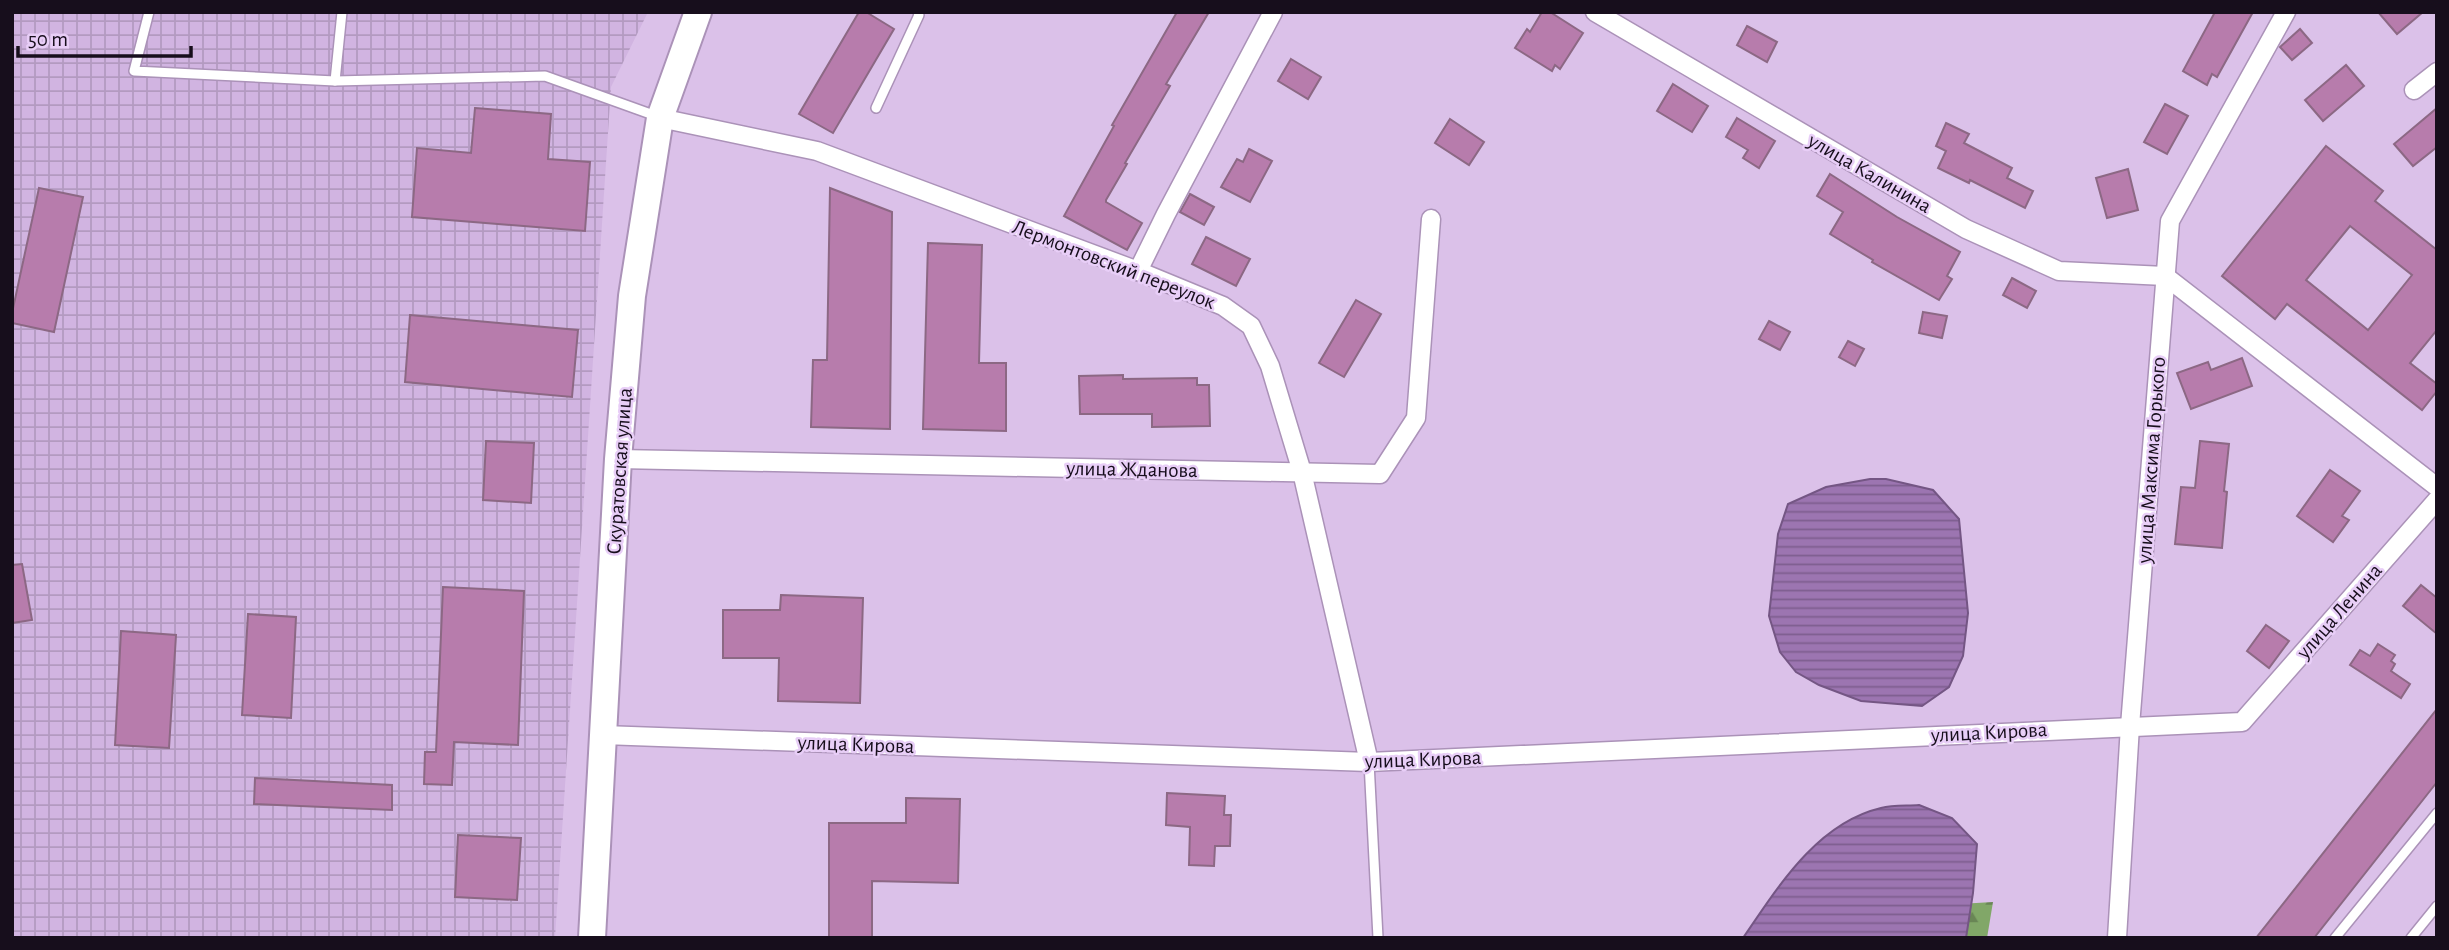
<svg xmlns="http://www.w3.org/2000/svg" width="2449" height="950" font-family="'Alegreya Sans',sans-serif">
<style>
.industrial{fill:url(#industrial-grid)}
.forest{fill:url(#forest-firs)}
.water{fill:url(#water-rules);stroke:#745684;stroke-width:2}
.building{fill:#b77cac;stroke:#8c6884;stroke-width:2;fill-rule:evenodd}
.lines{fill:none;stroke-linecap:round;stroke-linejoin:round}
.lane-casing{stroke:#ab92b8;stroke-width:12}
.street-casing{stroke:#ab92b8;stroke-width:21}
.secondary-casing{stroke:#ab92b8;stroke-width:30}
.lane{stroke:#fff;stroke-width:9}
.street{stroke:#fff;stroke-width:18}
.secondary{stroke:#fff;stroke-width:26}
.labels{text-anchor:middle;stroke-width:5;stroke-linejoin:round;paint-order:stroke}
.street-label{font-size:21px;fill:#170e1c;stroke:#e8cef7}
</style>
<defs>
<pattern id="industrial-grid" width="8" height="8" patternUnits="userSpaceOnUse" patternTransform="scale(1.75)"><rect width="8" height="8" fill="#d1b4e1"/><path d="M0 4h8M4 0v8" fill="none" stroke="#b39ac0"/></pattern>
<pattern id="forest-firs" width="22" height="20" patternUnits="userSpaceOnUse" patternTransform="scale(1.75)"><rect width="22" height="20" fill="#81a768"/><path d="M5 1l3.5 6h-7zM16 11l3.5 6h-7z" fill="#698655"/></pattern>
<pattern id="water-rules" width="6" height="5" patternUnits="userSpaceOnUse" patternTransform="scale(1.75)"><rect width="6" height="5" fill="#9c75b1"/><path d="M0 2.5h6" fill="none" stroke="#7e5e8f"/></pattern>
</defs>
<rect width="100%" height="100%" fill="#dbc1e9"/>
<path class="industrial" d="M12 12H648L611 87 555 938H12Z"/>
<path class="forest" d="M1993 902 1987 938H1954L1959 904Z"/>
<g class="water">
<path d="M1870 479H1886L1933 490 1959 519 1968 613 1963 656 1949 687 1922 706 1861 701 1819 685 1796 672 1780 652 1769 616 1778 534 1788 504 1826 487Z"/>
<path d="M1919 805 1952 818 1977 844 1973 893 1966 938H1743C1778 887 1817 823 1881 808 1893 805 1907 806 1919 805Z"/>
</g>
<g class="building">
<path d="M859 12H866L894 29 833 133 799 114Z"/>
<path d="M1177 12H1209L1166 84 1170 86 1125 163 1127 164 1106 200V202L1142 223 1127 250 1064 216 1114 126 1112 125Z"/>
<path d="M1542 12H1550L1583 33 1560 69 1555 65 1552 71 1515 48 1527 29 1530 32Z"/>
<path d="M2215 12H2253L2217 77 2212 74 2207 85 2183 71Z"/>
<path d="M2378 12H2423L2397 34Z"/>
<path d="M1747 26 1777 42 1767 62 1737 45Z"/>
<path d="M2300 29 2312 43 2292 60 2280 47Z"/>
<path d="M1291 59 1321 77 1308 99 1278 81Z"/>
<path d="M2346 65 2364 86 2323 121 2305 100Z"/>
<path d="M1673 84 1708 106 1692 132 1657 111Z"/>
<path d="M2165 104 2188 116 2167 154 2144 142Z"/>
<path d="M475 108 551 114 548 159 590 162 585 231 412 217 417 148 471 153Z"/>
<path d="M2437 108V147L2413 166 2394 144Z"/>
<path d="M1737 118 1775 141 1759 168 1743 158 1748 150 1726 137Z"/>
<path d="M1450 119 1484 142 1469 165 1435 143Z"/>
<path d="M1946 123 1969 134 1964 143 2012 168 2007 178 2033 191 2025 208 1970 180 1969 183 1938 168 1946 151 1936 146Z"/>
<path d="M2326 146 2383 191 2375 201 2437 250V330L2410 363 2437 384V391L2422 410 2287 304 2275 319 2222 276ZM2350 226 2412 275 2368 330 2306 280Z"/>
<path d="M1249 149 1272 161 1250 202 1221 187 1237 159 1243 162Z"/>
<path d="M2128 169 2138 210 2107 218 2096 178Z"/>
<path d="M1830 174 1897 217 1960 252 1947 276 1952 279 1939 300 1872 262 1873 260 1830 234 1843 212 1817 196Z"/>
<path d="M39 188 83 197 54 332 12 323V313Z"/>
<path d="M830 188 892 212 890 429 811 427 813 360H827Z"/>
<path d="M1190 194 1214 207 1204 225 1180 212Z"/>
<path d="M1206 237 1250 259 1236 286 1192 264Z"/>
<path d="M928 243 982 245 979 363H1006V431L923 429Z"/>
<path d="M2012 278 2036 291 2027 308 2003 295Z"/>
<path d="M1356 300 1381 314 1344 377 1319 363Z"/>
<path d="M1923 312 1947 316 1942 338 1919 333Z"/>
<path d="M410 315 578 330 572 397 405 382Z"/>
<path d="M1769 321 1790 332 1780 350 1759 339Z"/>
<path d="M1848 341 1864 349 1855 366 1839 357Z"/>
<path d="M2242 358 2252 386 2191 409 2177 373 2208 362 2211 370Z"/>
<path d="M1123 375V379L1197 378V385H1209L1210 426 1152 427V414H1080L1079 376Z"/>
<path d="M486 441 534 443 531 503 483 500Z"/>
<path d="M2200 441 2229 444 2224 491 2227 492 2222 548 2175 544 2181 487 2195 488Z"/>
<path d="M2330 470 2360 491 2342 516 2349 520 2333 542 2297 516Z"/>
<path d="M22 564 32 620 12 623V565Z"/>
<path d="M2421 585 2437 598V634L2403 606Z"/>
<path d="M443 587 524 591 518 745 454 742 452 785 424 784 425 752H436Z"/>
<path d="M781 595 863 598 860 703 778 701 779 658H723V610H780Z"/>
<path d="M248 614 296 617 291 718 242 715Z"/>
<path d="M2266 625 2289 641 2269 668 2247 651Z"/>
<path d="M121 631 176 635 169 748 115 745Z"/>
<path d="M2378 644 2395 655 2391 661 2395 664 2391 671 2410 684 2401 698 2350 665 2360 650 2370 656Z"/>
<path d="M2437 709V782L2314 938H2256Z"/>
<path d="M255 778 392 785V810L254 804Z"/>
<path d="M1167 793 1225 796 1224 815H1231L1230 846H1215L1214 866 1189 865 1190 827 1166 825Z"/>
<path d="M906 798 960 799 958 883 872 881V938H829V823H906Z"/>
<path d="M458 835 521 838 517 900 455 897Z"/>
</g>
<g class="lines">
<g class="lane-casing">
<g id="lane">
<path d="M149 12 134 71 335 81 545 76 659 117"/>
<path d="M335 81 342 12"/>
<path d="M876 108 919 15 918 12"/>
<path d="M1369 762 1378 938"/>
<path d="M2335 938 2437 813"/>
<path d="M2411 938 2437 906"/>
</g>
</g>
<g class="street-casing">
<g id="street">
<path d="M1595 12 1966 229 2059 271 2165 276"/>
<path d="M2414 90 2437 72"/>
<path d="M660 118 817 151 1138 271 1223 306 1251 326 1270 366 1302 472 1369 762"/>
<path d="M1138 271 1166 214 1273 12"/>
<path d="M2165 276 2437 487"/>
<path d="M618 459 1380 474 1416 418 1431 219"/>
<path d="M603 735 1369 762 2242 722 2437 500"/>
<path d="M2117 938 2130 726 2170 221 2286 12"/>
</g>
</g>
<g class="secondary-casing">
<path id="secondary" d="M592 938 618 459 632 296 660 118 698 12"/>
</g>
<use href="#lane" class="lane"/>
<use href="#street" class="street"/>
<use href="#secondary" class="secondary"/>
</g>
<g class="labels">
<g class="street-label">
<text transform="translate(1870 173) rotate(30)" y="7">улица Калинина</text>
<text transform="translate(1114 264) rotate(21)" y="7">Лермонтовский переулок</text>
<text transform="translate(2151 460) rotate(-86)" y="7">улица Максима Горького</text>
<text transform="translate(1132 469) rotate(1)" y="7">улица Жданова</text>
<text transform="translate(619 471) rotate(-86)" y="7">Скуратовская улица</text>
<text transform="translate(2339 611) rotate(-49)" y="7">улица Ленина</text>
<text transform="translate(1989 732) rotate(-3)" y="7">улица Кирова</text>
<text transform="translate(856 744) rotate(2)" y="7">улица Кирова</text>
<text transform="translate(1423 759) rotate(-2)" y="7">улица Кирова</text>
</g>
</g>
<rect width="2449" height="950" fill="none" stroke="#170e1c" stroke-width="28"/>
<path d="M18 46v10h173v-10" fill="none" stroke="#170e1c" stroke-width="3.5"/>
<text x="28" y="46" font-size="21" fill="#170e1c" stroke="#e8cef7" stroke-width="5" paint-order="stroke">50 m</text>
</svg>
